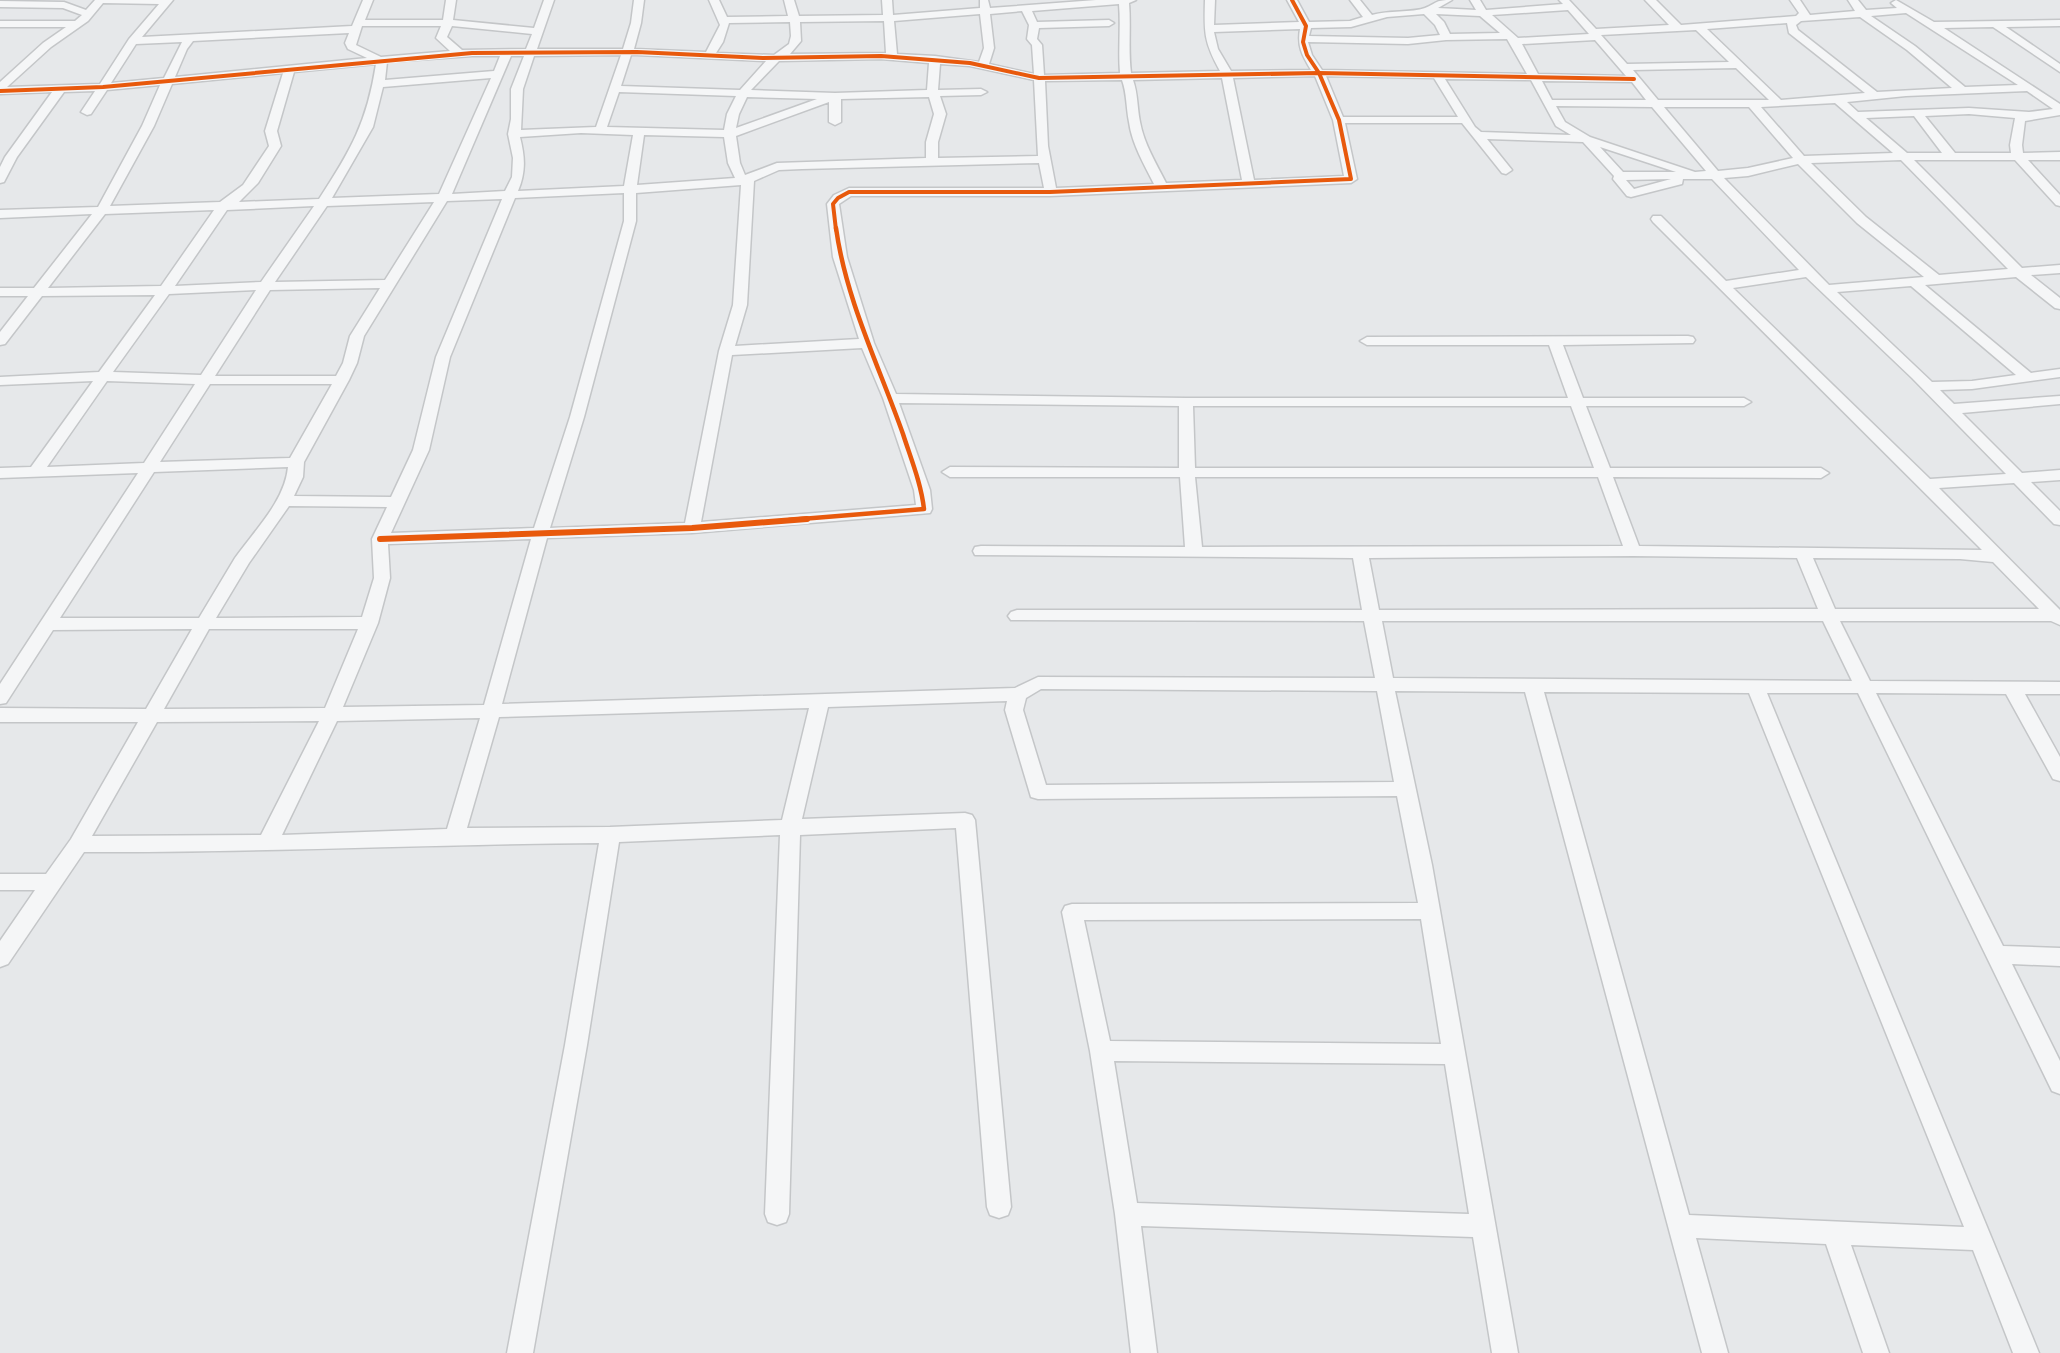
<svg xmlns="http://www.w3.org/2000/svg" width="2060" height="1353" font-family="Mulish,sans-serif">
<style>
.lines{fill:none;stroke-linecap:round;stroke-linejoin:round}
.minor-casing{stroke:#c4c6c8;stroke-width:3}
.minor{fill:#f5f6f7;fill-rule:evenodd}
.cycleway-far2-casing{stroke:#f4f6f9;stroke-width:6}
.cycleway-far1-casing{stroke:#f4f6f9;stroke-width:8}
.cycleway-casing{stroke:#f4f6f9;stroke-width:10}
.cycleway-far2{stroke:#e8590c;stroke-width:4}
.cycleway-far1{stroke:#e8590c;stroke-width:4.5}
.cycleway{stroke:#e8590c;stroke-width:6}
</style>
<rect width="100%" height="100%" fill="#e6e8ea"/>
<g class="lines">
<g class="minor-casing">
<path id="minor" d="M95 0H173L142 37 352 26 363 0H373L365 20H443L446 0H456L453 20 534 28 544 0H554L537 49H623L631 23 634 0H644L641 23 634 49 706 52 720 25 709 0H719L727 17 788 16 784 0H794L799 16 883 15 882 0H892L893 15 980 8V0H988L990 8 1096 0H1136L1129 3C1131 27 1128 49 1131 73L1220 71C1204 42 1204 33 1205 0H1215L1214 25 1299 22 1287 0H1297L1309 22 1350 21 1363 17 1350 0H1360L1372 15C1388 10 1412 13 1425 8 1439 2 1435 0 1452 0L1438 8 1476 10 1470 0H1480L1486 10 1563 4 1559 0H1569L1596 29 1669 25 1645 0H1656L1681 25 1796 16 1799 13 1790 0H1800L1810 15 1855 11 1848 0H1858L1866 10 1897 8 1891 3 1896 0 1934 22 2060 20V26L2006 27 2060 64V72L1993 27 1944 28 2060 104V115L2025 121 2022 145 2023 153 2060 152V160H2028L2060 195V206L2056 205 2015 160H1914L2022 268 2060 265V273L2031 275 2060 298V309L2055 308 2016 277 1925 285 2031 373 2060 369V377L1972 389 1940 390 1954 404 2060 396V404L1962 413 2022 473 2060 470V480L2031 482 2060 511V525L2054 524 2014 483 1939 488 2060 610V625L2051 621H1840L1870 681 2060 682V694H2025L2060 757V781L2053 779 2006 694 1876 693 2003 946 2060 948V966L2012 964 2060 1061V1094L2052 1091 1858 693H1767L2039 1353H2013L1973 1250 1851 1245 1889 1353H1863L1826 1244 1696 1238 1728 1353H1702L1525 692 1395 691 1432 865 1518 1353H1492L1473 1237 1141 1226 1157 1353H1131L1115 1214 1090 1051 1062 912 1065 906 1072 904 1418 903 1397 796 1038 799 1031 797 1005 710 1007 701 828 707 802 819 965 813 972 815 975 820 1011 1207 1008 1215 999 1218 990 1215 987 1207 956 828 800 835 789 1214 786 1222 777 1225 768 1222 765 1214 780 835 619 842 587 1045 533 1353H507L565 1045 599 843C427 844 255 853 84 852L8 964 0 967V941L35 890H0V874H46L71 839 138 722H0V708L146 709 192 629 53 630 6 703 0 704V684L138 473 0 478V468L31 467 93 381 0 385V377L99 372 155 295 42 296 5 344 0 345V332L28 296H0V288H34L92 214 0 218V210L98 207 142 126 160 85 107 90 91 114 87 115 81 112 95 91 64 92 17 157 4 182 0 183V167L5 157 52 92 0 94V82L43 43 66 27H0V21H75L82 15 63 8 0 7V1L64 2 86 10ZM103 3 159 4 129 39 100 84 7 87 51 47 88 21ZM1119 4C1121 28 1118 50 1120 73L1044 75 1042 45 1037 39 1039 28 1109 26 1114 23 1109 20 1037 22 1032 11ZM1568 10 1589 34 1518 38 1492 15ZM1022 11 1029 25 1027 39 1032 45 1034 74 989 64 994 48 990 14ZM1906 13 2018 85 1965 87 1915 46 1871 16ZM980 14 984 48 979 62 935 56 897 54 894 21ZM1424 14 1435 25 1440 35 1408 38 1309 36 1311 28 1351 27 1387 17ZM1436 14 1480 16 1500 33 1450 34 1444 22ZM1860 17 1907 50 1952 88 1877 92 1798 30 1796 25 1801 21ZM884 21 886 53 790 54 801 41 800 22ZM790 22 791 36 789 44 774 55 716 53 723 42 729 23ZM1787 23 1789 33 1865 93 1781 100 1707 29ZM362 26H441L436 38 450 51 381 57 356 45ZM452 26 532 34 526 49 462 50 447 37ZM1300 29C1297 46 1302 55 1311 70L1231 71 1218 49 1214 32ZM1696 30 1729 62 1627 64 1601 35ZM349 33 345 43 348 49 367 58 175 77 187 49 193 41ZM1507 39 1527 74 1322 70 1312 55 1308 42 1408 44 1446 40ZM1595 40 1626 76 1538 74 1522 44ZM182 42 164 78 111 83 136 44ZM621 55 596 127 521 130 523 89 534 56ZM631 55H637L766 61 740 90 621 86ZM472 56H500L494 71 385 80 387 62ZM511 56H524L511 89V119L508 134 513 158 512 177 505 191 452 194ZM881 59 929 63 927 90 835 93 751 90 779 61ZM376 64C367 122 351 150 319 199L239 202 258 183 281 146 277 131 294 72ZM940 64 970 66 1034 80 1038 156 938 158V142L946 114 940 96 981 95 987 92 981 89 938 90ZM1736 68 1769 100H1658L1633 70ZM283 73 265 131 269 146 243 185 220 202 110 206 154 126 172 84ZM1315 76 1333 120 1344 176 1254 180 1233 78ZM1326 76 1434 78 1458 117H1343ZM491 78 439 194 332 198 373 127 383 87ZM1222 78 1242 180 1166 183C1156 163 1144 144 1140 122 1137 107 1138 94 1133 80ZM1445 79 1531 80 1556 126 1571 135 1481 132 1475 127ZM1122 80C1127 94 1126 107 1129 122 1132 144 1144 164 1154 184L1056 188 1048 146 1045 81ZM1542 81 1632 82 1646 100H1552ZM2027 91 2053 109 2029 112 1969 108 1858 112 1847 102 1906 96ZM619 92 736 96 727 114 724 130 607 127ZM747 97 817 99 736 128 739 114ZM929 97 934 114 926 142V158L777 163 745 175 740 163 736 136 829 102V122L835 125 841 122V99ZM1835 103 1893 153 1804 156 1761 107ZM1556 106 1652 107 1706 171 1695 172 1590 137 1565 122ZM1664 107H1749L1793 158 1748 168 1718 171ZM1969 114 2015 118 2010 145 2011 153H1955L1925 116ZM1914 116 1942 153H1907L1866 118ZM1345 123H1462L1502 173 1506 174 1512 170 1487 139 1583 142 1614 176 1613 179 1627 196 1631 197 1682 184 1683 179H1712L1799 270 1726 281 1661 216H1653L1651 219 1653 222 1982 550 1639 546 1613 477 1821 478 1829 473 1821 468H1610L1586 406H1744L1751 402 1744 398H1583L1563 345 1693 343 1695 340 1693 337 1688 336 1367 337 1360 341 1367 345H1549L1568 398H1186L896 394 874 343 847 257 839 204 851 196H1050L1351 183 1357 179ZM581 133 633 135 624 186 518 191C526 172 525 157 520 137ZM644 135 724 137 728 163 735 178 637 185ZM1600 147 1676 172H1623ZM1901 160 2008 269 1939 275 1866 217 1811 163ZM1039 163 1044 188H849L834 195 827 204 833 257 859 339 735 346 747 305 754 181 779 170 802 169ZM1798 164 1857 223 1924 277 1829 285 1724 178 1748 176ZM1671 179 1634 189 1626 180ZM741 185 733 305 719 351 685 523 550 528 584 417 636 221V193ZM624 193V221L570 417 534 528 391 533 429 450 450 357 515 198ZM502 199 436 357 413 450 391 497 294 496 303 477 304 462 349 380 357 363 364 336 447 201ZM434 202 385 280 275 282 327 206ZM314 206 261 282 175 286 227 210ZM214 210 161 286 48 288 105 214ZM1806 277 1912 378 2006 474 1930 479 1733 288ZM1911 286 2016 375 1972 381 1932 382 1837 292ZM380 288 350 336 343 363 336 376H215L270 290ZM256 290 201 375 113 372 169 294ZM862 348 883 398 914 490 916 505 701 522 732 355ZM107 381 195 384 144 463 47 467ZM210 384H332L290 458 160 462ZM899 403 1179 406V468L950 467 942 472 950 477H1180L1185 547 981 546 975 547 973 551 975 555 1353 558 1362 610H1017L1011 612 1008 616 1011 620 1364 621 1375 678 1038 677 1015 688 502 704 547 538 692 533 930 513 932 509 930 490ZM1193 406H1571L1594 468H1195ZM288 467C285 501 254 531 235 558 223 578 211 598 199 618H60L154 472ZM1195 477H1598L1623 546 1202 547ZM289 506 387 507 372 539 374 578 362 617 216 618 249 563ZM531 539 484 705 343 707 378 623 390 578 388 544ZM1633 556 1797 558 1818 609 1379 610 1369 558ZM1813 558 1960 559 1993 562 2039 609H1835ZM1382 621H1823L1852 681 1393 678ZM209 629H358L325 708 164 709ZM1041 689 1377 691 1394 782 1046 785 1023 710 1026 698ZM1544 692 1749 693 1964 1227 1689 1215ZM809 708 782 820 610 827 467 828 499 717ZM480 718 447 829 282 835 337 721ZM319 721 261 835 92 836 157 722ZM1421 919 1441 1044 1110 1041 1084 920ZM1114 1061 1445 1064 1469 1214 1137 1203Z"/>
</g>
<use href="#minor" class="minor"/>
<g class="cycleway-far2-casing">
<g id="cycleway-far2">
<path d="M0 91 103 87 472 53 637 52 763 58 881 56 970 63 1039 78 1319 73 1634 79"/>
<path d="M836 230 833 204 838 198 849 192H1050L1351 179 1339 120 1319 73 1307 55 1303 42 1306 26 1292 0"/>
</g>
</g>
<g class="cycleway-far1-casing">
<path id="cycleway-far1" d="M789 520 924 509C921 483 911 459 903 434 879 366 846 300 836 228"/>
</g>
<g class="cycleway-casing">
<path id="cycleway" d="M380 539 692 528 807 519"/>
</g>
<use href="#cycleway-far2" class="cycleway-far2"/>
<use href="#cycleway-far1" class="cycleway-far1"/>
<use href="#cycleway" class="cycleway"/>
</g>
</svg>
